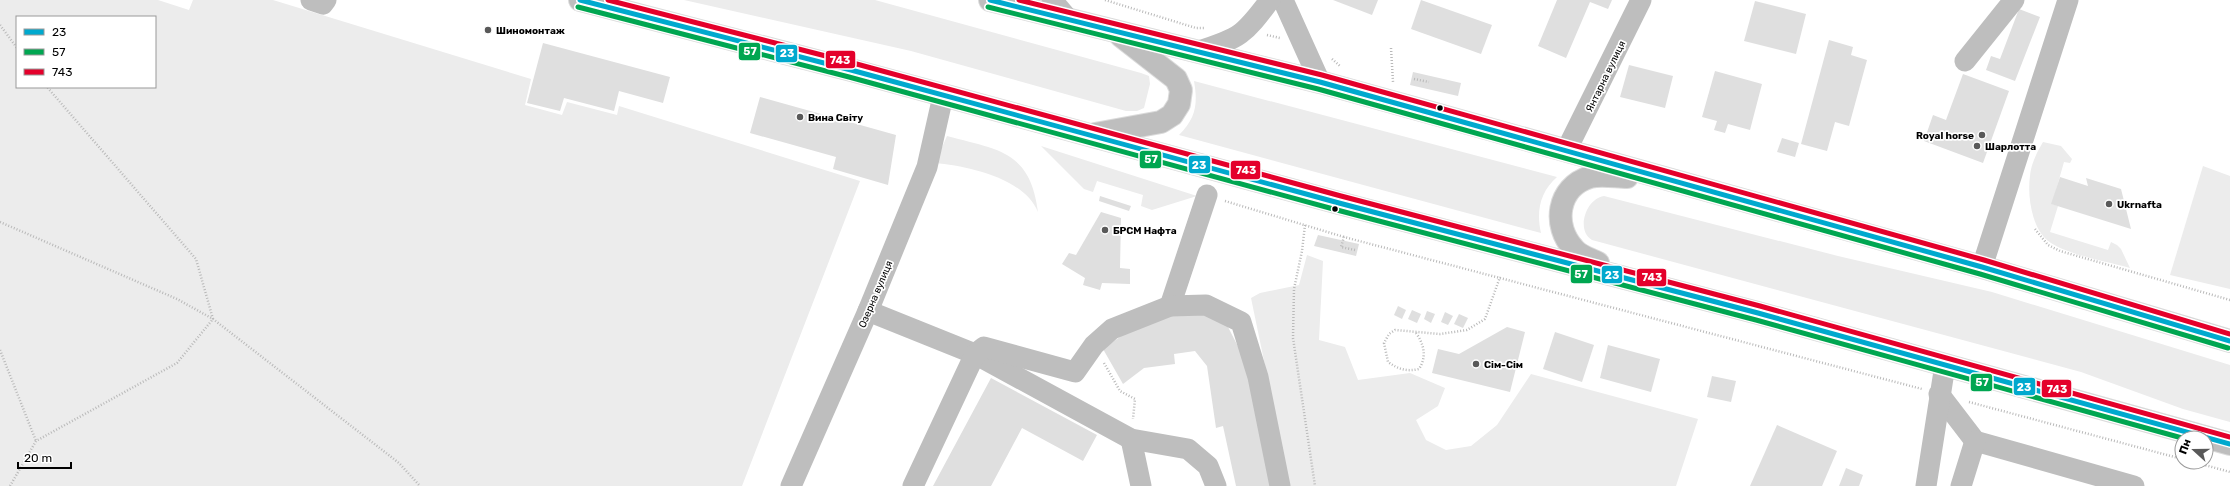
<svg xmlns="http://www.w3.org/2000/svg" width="2230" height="486" font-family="Rubik,sans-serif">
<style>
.green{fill:#ececec;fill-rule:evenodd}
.building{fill:#dfdfdf}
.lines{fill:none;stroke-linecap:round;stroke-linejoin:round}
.highway-casing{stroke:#dbdbdb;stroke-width:24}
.path{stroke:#b9b9b9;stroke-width:2.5;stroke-dasharray:1 2;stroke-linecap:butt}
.minor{stroke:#bebebe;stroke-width:21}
.highway{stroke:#bebebe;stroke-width:22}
.bus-1-casing{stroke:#fff;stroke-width:8}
.bus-2-casing{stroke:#fff;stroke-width:8}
.bus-3-casing{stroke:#fff;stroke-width:8}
.bus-1{stroke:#00a9ce;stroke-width:5}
.bus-2{stroke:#00a651;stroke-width:5}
.bus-3{stroke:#e4002b;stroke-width:5}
.poi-dot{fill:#595959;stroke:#fff;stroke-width:1.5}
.bus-dot{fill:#000;stroke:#fff;stroke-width:1.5}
.labels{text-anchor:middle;stroke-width:3.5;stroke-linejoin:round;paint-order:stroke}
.poi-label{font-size:10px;font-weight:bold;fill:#000;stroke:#fff;text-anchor:start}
.street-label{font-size:10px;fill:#000;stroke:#fff}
.line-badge{stroke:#fff;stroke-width:1.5}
.badge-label{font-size:11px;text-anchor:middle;font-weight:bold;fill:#fff}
</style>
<rect width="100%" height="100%" fill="#fff"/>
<g class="green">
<path d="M0 0H158L189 10 193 0H273L531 79 525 105 562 115 567 102 617 115 619 106 860 181 742 486H0ZM17 17H155V87H17Z"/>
<path d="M684 0H875L1141 73 1149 76 1150 84 1144 108 1137 111H1126L911 51Z"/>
<path d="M1194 81 1557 177C1540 192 1536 211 1541 233L1179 135C1196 118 1198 104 1194 81Z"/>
<path d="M947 136C998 150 1030 150 1038 212 1024 178 968 166 935 163Z"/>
<path d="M2043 142 2061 146 2072 159 2070 163 2064 162 2052 204 2058 206 2050 232 2108 250 2111 242 2117 245 2121 249 2130 268C2106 261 2072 256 2051 243 2032 231 2027 197 2030 176 2031 164 2037 152 2043 142Z"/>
<path d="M1041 146 1197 196 1152 210 1141 206 1143 195 1097 181 1093 192 1084 189Z"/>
<path d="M2203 166 2230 176V289L2170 275Z"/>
<path d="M1604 196 1838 256 1992 292 2230 365V422L2183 409 2081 372 1592 240C1576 231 1585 199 1604 196Z"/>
<path d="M1307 255 1323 261 1319 340 1345 347 1358 380 1410 373 1445 388 1438 406 1416 420 1426 440 1446 450 1471 446 1497 425 1531 374 1698 419 1676 486H1290L1251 298 1260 293 1299 285Z"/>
</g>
<g class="building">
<path d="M1333 0H1378L1372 15Z"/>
<path d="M1421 0 1492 25 1481 54 1411 29Z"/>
<path d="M1557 0H1612L1608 9 1590 2 1566 58 1538 46Z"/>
<path d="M1755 1 1806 14 1796 54 1744 41Z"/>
<path d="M2019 9 2040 17 2015 81 1986 70 1991 56 2000 59Z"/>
<path d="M1829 40 1853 47 1851 55 1867 60 1849 126 1835 122 1827 151 1801 144Z"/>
<path d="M543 43 670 77 663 103 619 91 614 111 564 98 560 111 527 103Z"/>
<path d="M1629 65 1673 76 1665 108 1620 97Z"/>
<path d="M1715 71 1762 84 1750 130 1728 124 1725 133 1714 130 1717 121 1702 117Z"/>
<path d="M1413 72 1461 83 1458 96 1410 85Z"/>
<path d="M1963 74 2009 91 1983 163 1924 141 1933 115 1946 120Z"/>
<path d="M760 97 896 135 888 185 833 169 836 157 750 133Z"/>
<path d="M1782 138 1799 143 1795 157 1777 152Z"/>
<path d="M2060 177 2088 186 2086 178 2121 189 2131 229 2051 204Z"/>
<path d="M1100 196 1131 206 1129 211 1099 201Z"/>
<path d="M1101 212 1121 218 1120 268 1130 269V284L1102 283 1100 290 1083 285 1085 278 1062 264 1069 253 1076 255Z"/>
<path d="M1318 235 1359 244 1356 256 1314 246Z"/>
<path d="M1398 306 1406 310 1402 319 1394 315Z"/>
<path d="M1412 310 1421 314 1417 323 1408 319Z"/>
<path d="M1427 311 1435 314 1431 323 1424 319Z"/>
<path d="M1182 312H1208L1227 325 1247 364 1272 486H1236L1223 426 1216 428 1207 366 1195 351 1174 354 1175 364 1144 368 1123 384 1103 349 1131 329Z"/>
<path d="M1445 312 1453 316 1448 325 1441 322Z"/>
<path d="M1459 314 1468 318 1463 328 1454 324Z"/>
<path d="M1507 327 1525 332 1510 392 1432 373 1438 349 1459 354Z"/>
<path d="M1555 332 1594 345 1582 382 1543 369Z"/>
<path d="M1608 345 1660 359 1651 392 1600 378Z"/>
<path d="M1712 376 1736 381 1731 402 1707 397Z"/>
<path d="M991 378 1097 435 1083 461 1022 428 991 486H933Z"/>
<path d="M1777 425 1837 451 1822 486H1750Z"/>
<path d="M1846 468 1863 475 1859 486H1839Z"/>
</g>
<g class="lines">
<g class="highway-casing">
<g id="highway">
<path d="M580 0 851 70 1339 203 1758 313 2230 444"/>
<path d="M990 0 1320 82 1439 115 1982 267 2230 341"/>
<path d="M1095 134 1161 122 1172 115 1179 104 1181 90 1176 79 1121 36"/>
<path d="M1598 263C1591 259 1579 256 1574 249 1552 226 1557 187 1590 177 1601 174 1616 177 1627 177"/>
</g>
</g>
<g class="path">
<path d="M1105 0 1196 28H1205"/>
<path d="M0 25 17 48"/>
<path d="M1267 35 1280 38"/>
<path d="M1391 48 1393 82"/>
<path d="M1332 59 1340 66"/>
<path d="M1414 79 1429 82"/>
<path d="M1225 201 1344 237"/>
<path d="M0 222 177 299 213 319 399 463 420 486"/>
<path d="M1305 225 1302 251 1294 289 1293 338 1315 486"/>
<path d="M2035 229 2048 245 2060 251 2230 300"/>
<path d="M1355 250 1341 247 1344 237 1922 389"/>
<path d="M1416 333C1424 344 1427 357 1419 369 1407 372 1398 369 1388 362L1384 343 1389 334 1395 330 1440 334 1467 330 1485 319 1500 277"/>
<path d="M0 350 36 441"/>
<path d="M1104 363 1120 391 1135 399 1133 419"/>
<path d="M1969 402 2182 459"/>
<path d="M2194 462 2230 472"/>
<path d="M10 486 36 441 177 363 213 319 196 259 47 87"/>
</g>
<g class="minor">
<path d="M311 0 323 4 326 0"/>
<path d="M1052 0 1069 20"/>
<path d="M1283 0 1320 82"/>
<path d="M1199 51C1240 38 1244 35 1270 0"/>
<path d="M1965 61 2014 0"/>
<path d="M1566 151 1641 0"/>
<path d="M1982 267 2068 0"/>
<path d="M1170 306 1207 195"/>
<path d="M868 311 975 354 1131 439 1188 449 1208 466 1216 486"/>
<path d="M1939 394 1975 441 2134 486"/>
<path d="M1131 439 1141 486"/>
<path d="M791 486 868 311 927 167 943 96"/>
<path d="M913 486 975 354 984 347 1075 372 1094 345 1112 329 1170 306 1206 305 1241 322 1258 377 1280 486"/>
<path d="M1926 486 1945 365"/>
<path d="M1961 486 1975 441"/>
</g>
<use href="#highway" class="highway"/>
<g class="bus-1-casing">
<g id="bus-1">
<path d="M580 0 851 70 1339 203 1758 313 2230 444"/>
<path d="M990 0 1320 82 1982 267 2230 341"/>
</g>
</g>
<g class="bus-2-casing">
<g id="bus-2">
<path d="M578 7 849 77 1337 210 1756 320 2182 438"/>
<path d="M988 7 1318 89 1980 274 2228 348"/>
</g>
</g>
<g class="bus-3-casing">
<g id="bus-3">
<path d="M608 0 853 63 1341 196 1760 306 2230 437"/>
<path d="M1019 0 1322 75 1984 260 2230 334"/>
</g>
</g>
<use href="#bus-1" class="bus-1"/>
<use href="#bus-2" class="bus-2"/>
<use href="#bus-3" class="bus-3"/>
</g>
<g class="poi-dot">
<circle cx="488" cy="30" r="4"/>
<circle cx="800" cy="117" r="4"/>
<circle cx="1982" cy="135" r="4"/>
<circle cx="1977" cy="146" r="4"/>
<circle cx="2109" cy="204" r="4"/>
<circle cx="1105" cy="230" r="4"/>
<circle cx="1476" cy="364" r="4"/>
</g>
<g class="bus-dot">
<circle cx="1440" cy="108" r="3.5"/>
<circle cx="1335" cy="209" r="3.5"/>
</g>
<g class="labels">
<g class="poi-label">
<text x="496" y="34">Шиномонтаж</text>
<text x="808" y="121">Вина Світу</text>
<text x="1974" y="139" text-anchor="end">Royal horse</text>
<text x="1985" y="150">Шарлотта</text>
<text x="2117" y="208">Ukrnafta</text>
<text x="1113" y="234">БРСМ Нафта</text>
<text x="1484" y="368">Сім-Сім</text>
</g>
<g class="street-label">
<text transform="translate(1605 76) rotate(-64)" y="4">Янтарна вулиця</text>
<text transform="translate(875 294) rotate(-67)" y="4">Озерна вулиця</text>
</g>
</g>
<g class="line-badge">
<rect x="738" y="42" width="23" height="19" rx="4" fill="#00a651"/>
<rect x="775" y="44" width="23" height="19" rx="4" fill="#00a9ce"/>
<rect x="825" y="50" width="31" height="19" rx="4" fill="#e4002b"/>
<rect x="1139" y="150" width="23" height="19" rx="4" fill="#00a651"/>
<rect x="1188" y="155" width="23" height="19" rx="4" fill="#00a9ce"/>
<rect x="1230" y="160" width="31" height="20" rx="4" fill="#e4002b"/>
<rect x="1570" y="264" width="23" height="20" rx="4" fill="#00a651"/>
<rect x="1601" y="265" width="22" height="19" rx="4" fill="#00a9ce"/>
<rect x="1636" y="268" width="31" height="19" rx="4" fill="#e4002b"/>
<rect x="1970" y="373" width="23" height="19" rx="4" fill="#00a651"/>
<rect x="2013" y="377" width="23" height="19" rx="4" fill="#00a9ce"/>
<rect x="2041" y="379" width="31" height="19" rx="4" fill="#e4002b"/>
</g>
<g class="badge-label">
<text x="750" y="55">57</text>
<text x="787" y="57">23</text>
<text x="840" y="64">743</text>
<text x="1151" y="163">57</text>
<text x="1199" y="169">23</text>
<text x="1246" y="174">743</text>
<text x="1581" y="278">57</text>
<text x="1612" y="279">23</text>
<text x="1652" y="281">743</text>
<text x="1982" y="386">57</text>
<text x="2024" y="391">23</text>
<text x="2057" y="393">743</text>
</g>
<rect x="16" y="16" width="140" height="72" fill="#ffffff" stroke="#999999"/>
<rect x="24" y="29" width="20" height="6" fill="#00a9ce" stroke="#999999"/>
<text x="52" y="36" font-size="12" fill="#000000">23</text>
<rect x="24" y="49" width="20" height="6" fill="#00a651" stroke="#999999"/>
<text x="52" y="56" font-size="12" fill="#000000">57</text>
<rect x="24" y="69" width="20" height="6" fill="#e4002b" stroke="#999999"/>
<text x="52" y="76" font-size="12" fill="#000000">743</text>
<g transform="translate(2194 450) rotate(291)"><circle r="19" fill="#ffffff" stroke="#999999"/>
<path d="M0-3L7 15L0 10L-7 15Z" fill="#595959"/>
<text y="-6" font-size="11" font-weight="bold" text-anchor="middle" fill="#000000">Пн</text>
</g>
<path d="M18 462v6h53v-6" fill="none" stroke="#000000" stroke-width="2"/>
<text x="24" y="462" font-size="12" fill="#000000" stroke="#ffffff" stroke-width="3" paint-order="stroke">20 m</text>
</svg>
